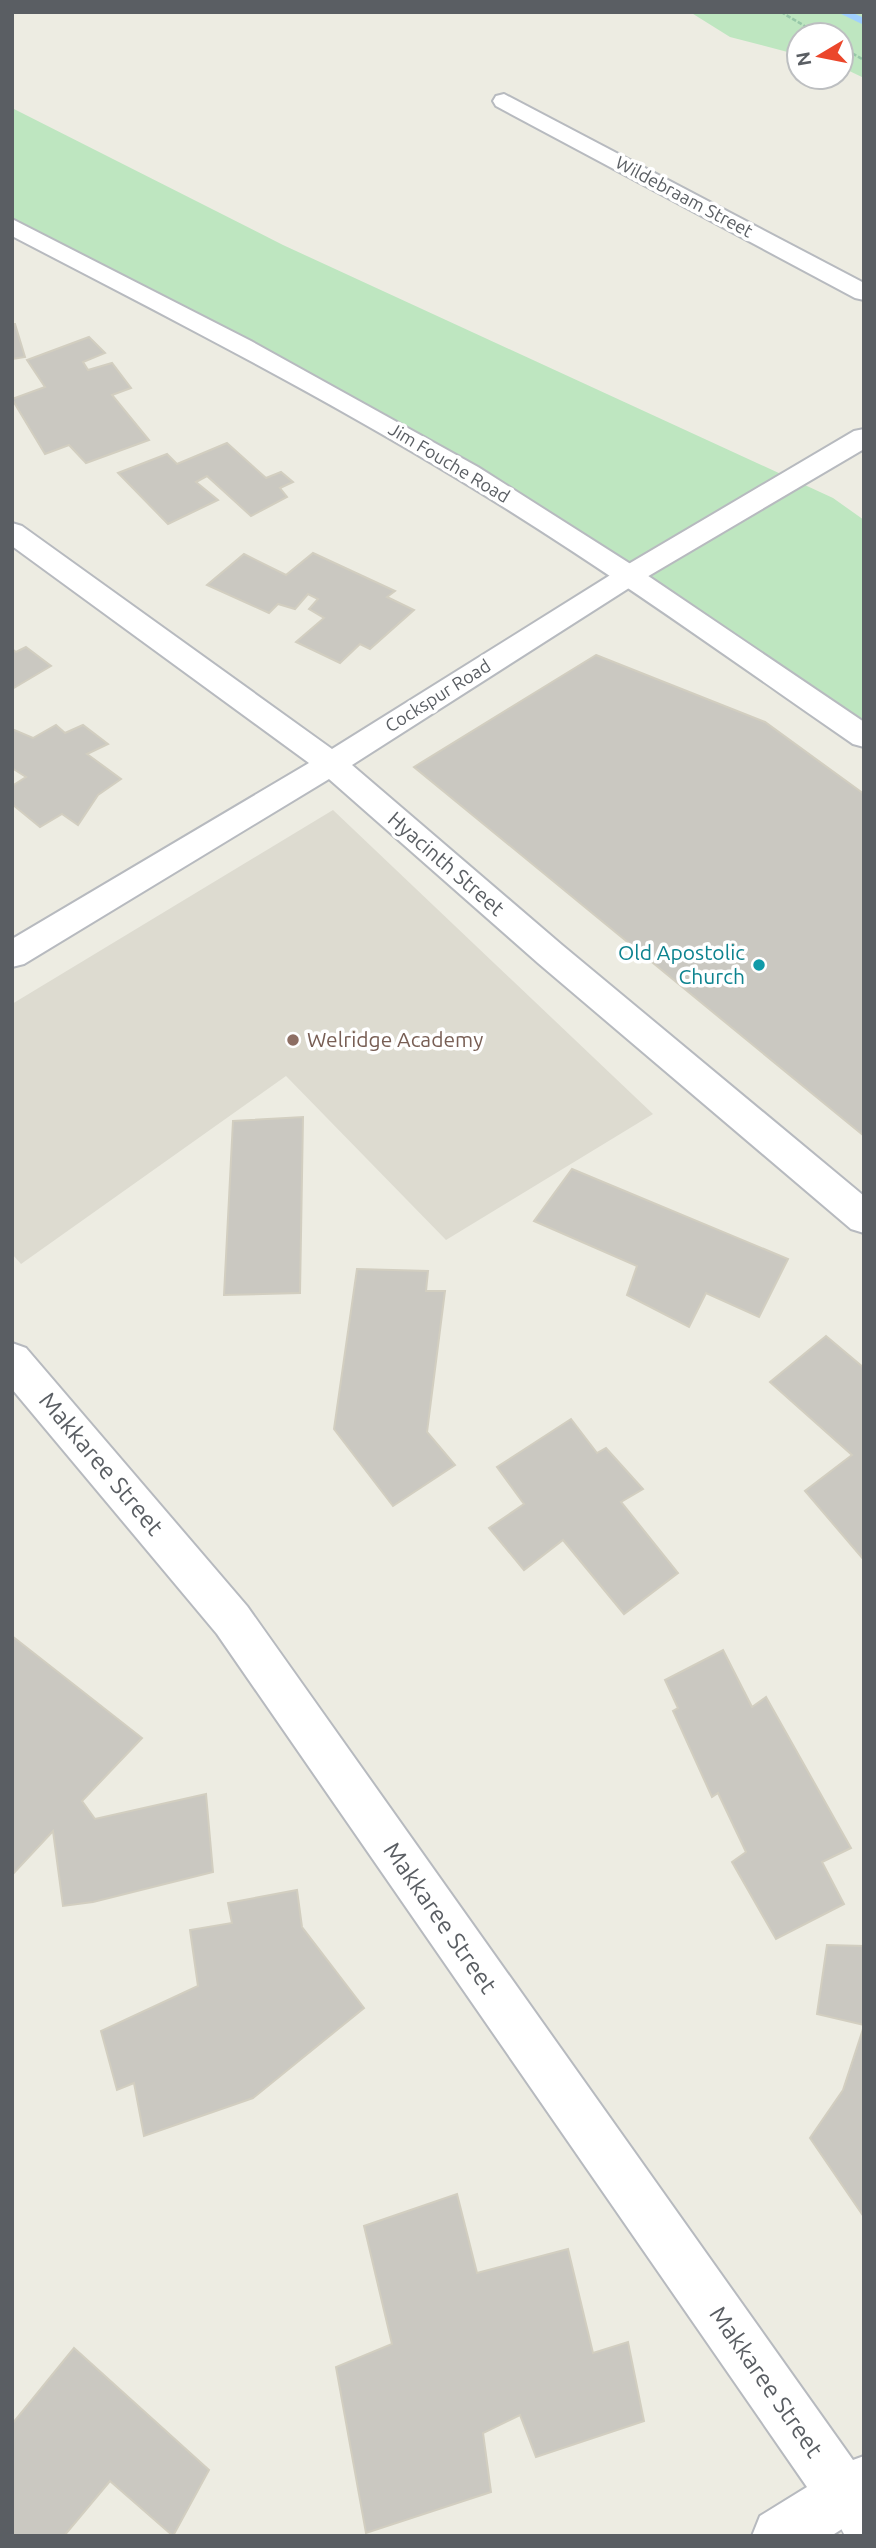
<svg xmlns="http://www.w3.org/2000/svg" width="876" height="2548" font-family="Ubuntu,sans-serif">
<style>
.education{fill:#dddbd0}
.green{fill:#bee6c0}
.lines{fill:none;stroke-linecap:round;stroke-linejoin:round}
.stream{fill:#a0d0ff;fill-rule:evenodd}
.building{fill:#cac8c1;stroke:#d2cec0;stroke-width:2}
.service-casing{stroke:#b7babf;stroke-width:3}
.minor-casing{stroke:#b7babf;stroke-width:4}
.tertiary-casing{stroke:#b7babf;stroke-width:4}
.path{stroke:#97c7a8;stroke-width:2.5;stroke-dasharray:4.5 2;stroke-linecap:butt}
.service{fill:#fff;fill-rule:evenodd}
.minor{fill:#fff;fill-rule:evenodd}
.tertiary{fill:#fff;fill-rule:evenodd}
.culture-dot{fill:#0f9aa8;stroke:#fff;stroke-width:2.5}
.education-dot{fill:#8d6e63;stroke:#fff;stroke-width:2.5}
.labels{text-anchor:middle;stroke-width:7;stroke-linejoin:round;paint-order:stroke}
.far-street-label{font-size:18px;fill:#5a5e63;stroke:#fff}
.street-label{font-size:21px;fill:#5a5e63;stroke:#fff}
.culture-label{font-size:21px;fill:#0d838f;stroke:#fff;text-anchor:end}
.education-label{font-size:21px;fill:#785e54;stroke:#fff;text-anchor:start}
.near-street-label{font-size:24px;fill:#5a5e63;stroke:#fff}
</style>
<rect width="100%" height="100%" fill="#edece2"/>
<path class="education" d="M333 810 653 1114 446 1240 286 1076 21 1264 12 1254V1004Z"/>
<g class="green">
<path d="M690 12H864V78L841 67V35H799V55L730 37Z"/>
<path d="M12 108 283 245 833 498 864 520V730L630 575 12 222Z"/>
</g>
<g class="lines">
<path class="stream" d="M837 12H851L864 18V25Z"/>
</g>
<g class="building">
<path d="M12 324H15L25 357 12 359Z"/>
<path d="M89 337 105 353 83 362 88 370 112 363 131 388 112 395 149 440 86 463 69 445 45 454 12 399 45 387 27 360Z"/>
<path d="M227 443 266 478 281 472 293 482 280 488 287 497 251 516 207 476 196 482 218 500 168 524 118 473 167 454 177 464Z"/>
<path d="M313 553 395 591 387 597 414 610 370 649 360 644 340 663 296 642 324 618 309 609 318 599 308 594 295 609 278 604 269 613 207 585 244 554 286 575Z"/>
<path d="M26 647 51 666 12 689V649L16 652Z"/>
<path d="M596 655 765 722 864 794V1136L414 767Z"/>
<path d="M56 725 65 733 83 725 108 744 87 754 121 779 98 795 78 825 62 814 40 827 12 804V786L26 777 12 768V729L33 738Z"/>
<path d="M303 1117 300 1293 224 1295 233 1121Z"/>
<path d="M572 1169 788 1259 759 1317 706 1293 689 1327 627 1295 637 1266 534 1221Z"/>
<path d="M357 1269 428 1271 426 1291H445L427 1432 455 1465 393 1506 334 1429Z"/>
<path d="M826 1336 864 1368V1560L805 1491 852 1455 770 1382Z"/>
<path d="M571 1419 597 1453 606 1448 643 1489 621 1502 678 1573 624 1614 563 1540 524 1570 489 1528 524 1504 497 1467Z"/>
<path d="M12 1636 142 1738 82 1801 95 1819 206 1794 213 1872 93 1902 63 1906 53 1831 12 1875Z"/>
<path d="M723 1650 752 1707 766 1697 851 1848 822 1862 844 1904 776 1939 732 1862 746 1852 718 1793 712 1797 673 1711 678 1708 665 1680Z"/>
<path d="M297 1890 302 1927 364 2008 253 2098 144 2136 134 2083 117 2090 101 2031 198 1986 190 1930 232 1923 228 1903Z"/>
<path d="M827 1945 864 1946V2025L817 2014Z"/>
<path d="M864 2026V2217L810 2138 843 2090Z"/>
<path d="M457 2194 477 2273 568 2249 593 2353 628 2342 644 2421 536 2457 520 2415 483 2433 491 2492 366 2533 336 2367 392 2344 364 2226Z"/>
<path d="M74 2348 209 2470 173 2536 110 2481 64 2536H12V2424Z"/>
</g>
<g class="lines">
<g class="service-casing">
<path id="service" d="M844 2473 859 2479 864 2487V2536H845L823 2494 829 2479Z"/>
</g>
<g class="minor-casing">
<g id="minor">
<path d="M504 94 864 283V300L855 298 496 106 493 101 496 96Z"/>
<path d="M864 429V449L640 581 352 765 562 945 864 1196V1233L851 1229 538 963 329 779 24 964 12 967V939L309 763 12 546V523L22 526 332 749 620 569 854 431Z"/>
<path d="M12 1343 26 1348 247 1606 853 2460 864 2456V2515L831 2536H752L760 2516 807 2487 217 1634 12 1389Z"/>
</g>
</g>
<g class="tertiary-casing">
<path id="tertiary" d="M12 219 251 341 478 467 629 563 864 722V747L853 744C723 654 594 561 458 479 313 391 162 314 12 236Z"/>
</g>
<g class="path">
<path d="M781 12 820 35"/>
<path d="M841 47 864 60"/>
</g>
<use href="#service" class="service"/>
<use href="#minor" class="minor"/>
<use href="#tertiary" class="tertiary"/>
</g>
<circle class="culture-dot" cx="759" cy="965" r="7"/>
<circle class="education-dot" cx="293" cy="1040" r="7"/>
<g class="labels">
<g class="far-street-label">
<text transform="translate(684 197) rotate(28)" y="6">Wildebraam Street</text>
<text transform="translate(449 463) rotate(31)" y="6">Jim Fouche Road</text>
<text transform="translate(438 696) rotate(-32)" y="6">Cockspur Road</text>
</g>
<g class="street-label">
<text transform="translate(446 864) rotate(41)" y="7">Hyacinth Street</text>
</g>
<g class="culture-label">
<text x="745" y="960">Old Apostolic<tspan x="745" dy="24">Church</tspan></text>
</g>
<g class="education-label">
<text x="307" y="1047">Welridge Academy</text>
</g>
<g class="near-street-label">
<text transform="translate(101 1464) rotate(50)" y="8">Makkaree Street</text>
<text transform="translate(440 1918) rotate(55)" y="8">Makkaree Street</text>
<text transform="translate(766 2382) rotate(55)" y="8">Makkaree Street</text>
</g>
</g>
<rect width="876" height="2548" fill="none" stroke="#5a5e63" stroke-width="28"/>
<g transform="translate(820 56) rotate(260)"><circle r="33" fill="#ffffff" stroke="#bdbfc1" stroke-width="2"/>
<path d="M0-5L12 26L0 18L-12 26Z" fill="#eb462b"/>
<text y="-10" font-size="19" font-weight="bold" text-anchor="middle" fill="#5a5e63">N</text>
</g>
</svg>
